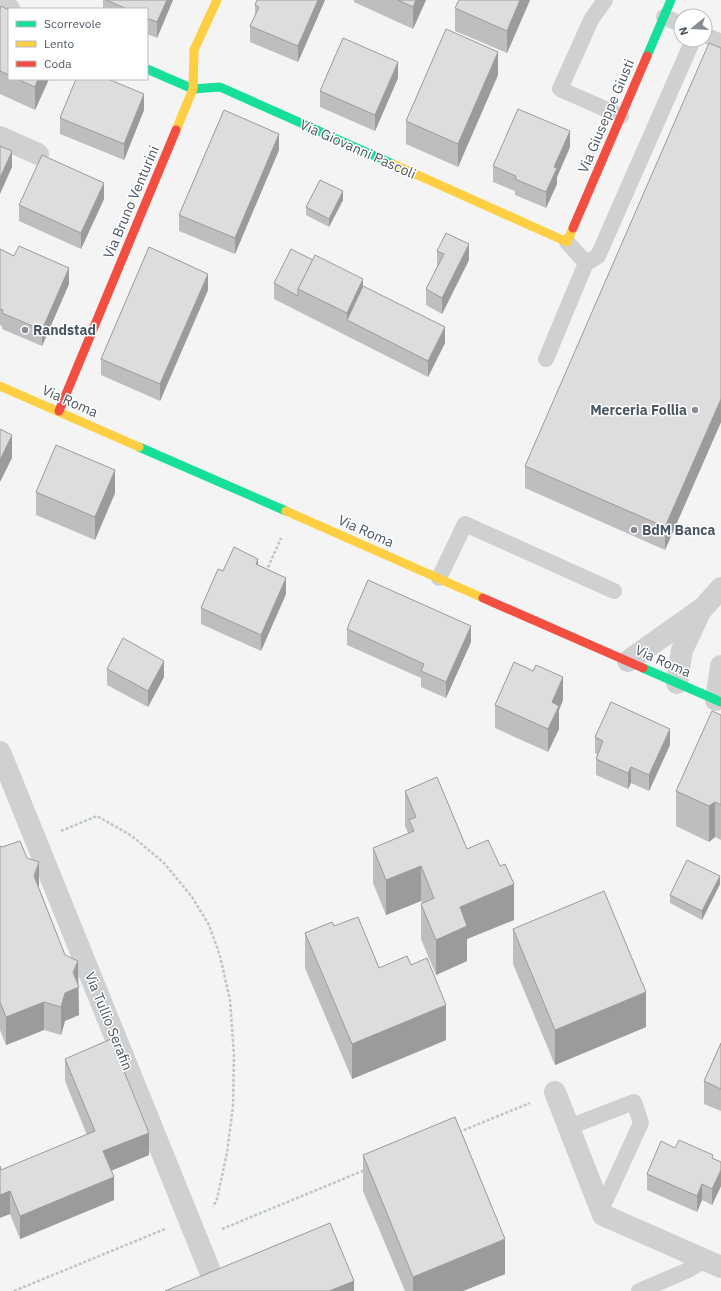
<svg xmlns="http://www.w3.org/2000/svg" width="721" height="1291" font-family="'IBM Plex Sans',sans-serif">
<style>
.lines{fill:none;stroke-linecap:round;stroke-linejoin:round}
.path{stroke:#bcc7c4;stroke-width:2.5;stroke-dasharray:3 2;stroke-linecap:butt}
.lane{stroke:#ced0d2;stroke-width:16}
.street{stroke:#ced0d2;stroke-width:22}
.fast{stroke:#16e098;stroke-width:9}
.slow{stroke:#ffcf43;stroke-width:9}
.jam{stroke:#f24e42;stroke-width:9}
.wall{fill:#bebebf}
.shaded-wall{fill:#9b9b9b}
.building{fill:#ddddde;stroke:#9b9b9b}
.poi-dot{fill:#868d94;stroke:#fff;stroke-width:1.5}
.labels{text-anchor:middle;stroke-width:3;stroke-linejoin:round;paint-order:stroke}
.street-label{font-size:14px;fill:#4a5661;stroke:#fff}
.poi-label{font-size:14px;font-weight:bold;fill:#4a5661;stroke:#fff;text-anchor:start}
</style>
<rect width="100%" height="100%" fill="#f4f4f4"/>
<g class="lines">
<g class="path">
<path d="M266 572 281 538"/>
<path d="M61 831 97 816 132 836 164 863 192 897 209 925 220 956 230 1000 234 1055 233 1106 227 1153 217 1199 213 1207"/>
<path d="M459 1132 530 1103"/>
<path d="M222 1229 365 1170"/>
<path d="M14 1291 165 1229"/>
</g>
<g class="lane">
<path d="M605 0 591 20 560 89 621 116"/>
<path d="M664 17 681 24"/>
<path d="M705 35 721 42"/>
<path d="M586 263 598 256 693 40"/>
<path d="M546 359 586 263 567 242"/>
<path d="M439 578 465 524 614 591"/>
<path d="M569 1127 634 1102 641 1123 601 1210"/>
<path d="M639 1291 686 1271 705 1260"/>
</g>
<g class="street">
<path d="M0 5 9 9"/>
<path d="M0 137 38 154"/>
<path d="M628 661 703 608 721 588"/>
<path d="M677 683 682 650 701 610"/>
<path d="M716 700 721 666"/>
<path d="M0 752 218 1291"/>
<path d="M555 1092 603 1215 721 1267"/>
</g>
<g class="fast">
<path d="M647 56 671 0"/>
<path d="M147 69 193 89 220 87 393 164"/>
<path d="M139 447 286 511"/>
<path d="M643 668 721 702"/>
</g>
<g class="slow">
<path d="M176 130 193 89 194 50 217 0"/>
<path d="M393 164 567 242 573 228"/>
<path d="M0 386 139 447"/>
<path d="M286 511 483 598"/>
</g>
<g class="jam">
<path d="M573 228 647 56"/>
<path d="M59 411 176 130"/>
<path d="M483 598 643 668"/>
</g>
</g>
<g class="wall">
<path d="M103 0H173L157 38 147 34V9H103Z"/>
<path d="M325 0 298 62 250 42V26L255 16V5Z"/>
<path d="M354 0H426L413 29 354 2Z"/>
<path d="M530 0 507 53 455 31V8Z"/>
<path d="M0 9 9 10V79H49L35 110 0 94Z"/>
<path d="M721 48V422L665 550 525 488V466Z"/>
<path d="M498 75 458 167 406 144V121Z"/>
<path d="M398 78 375 131 320 107V91Z"/>
<path d="M144 110 124 160 60 134V118Z"/>
<path d="M570 147 557 177V184L546 208 515 195V191L493 182V166Z"/>
<path d="M279 150 235 254 179 231V215Z"/>
<path d="M104 199 81 249 19 221V205Z"/>
<path d="M343 200 329 227 306 215V207Z"/>
<path d="M0 249 69 284 42 346 2 329V326L0 325Z"/>
<path d="M437 251 469 260 442 314 426 305V289L438 267H437Z"/>
<path d="M274 283 363 286 445 343 428 377 274 299Z"/>
<path d="M208 290 160 401 101 375V359Z"/>
<path d="M36 492 115 493 95 540 36 515Z"/>
<path d="M258 565 286 594 261 651 201 624V608L223 571Z"/>
<path d="M347 629 471 642 446 698 421 687V678L347 645Z"/>
<path d="M107 669 164 677 148 707 107 685Z"/>
<path d="M563 700 559 710V729L548 752 495 728V705Z"/>
<path d="M721 715V840L715 837 709 842 676 826V791Z"/>
<path d="M595 737 670 745 649 791 631 783 628 789 596 775V759L597 754 595 753Z"/>
<path d="M405 791 467 849 514 920 467 939V961L436 975 421 939V904L422 903 421 901 386 915 373 883V848L408 833 405 826Z"/>
<path d="M0 846 39 888 65 955 78 985 79 1015 65 1021 61 1035 44 1030 6 1045 0 1030Z"/>
<path d="M720 884 702 920 670 903V895Z"/>
<path d="M334 926 379 968 446 1040 352 1079 305 968V933Z"/>
<path d="M513 929 646 1027 555 1065 513 964Z"/>
<path d="M721 1043V1111L704 1104V1081Z"/>
<path d="M65 1059 149 1155 111 1171 114 1200 20 1239 10 1214 1 1170 87 1135 65 1081Z"/>
<path d="M675 1148 713 1158 721 1162V1186L712 1205 702 1200 697 1212 647 1190V1174Z"/>
<path d="M363 1155 505 1274 463 1291H405L363 1191Z"/>
</g>
<g class="shaded-wall">
<path d="M167 0H173L157 38V22Z"/>
<path d="M318 0H325L298 62V46Z"/>
<path d="M416 0H426L413 29V7Z"/>
<path d="M520 0H530L507 53V31Z"/>
<path d="M498 52V75L458 167V144Z"/>
<path d="M398 62V78L375 131V115Z"/>
<path d="M38 79H49L35 110V87Z"/>
<path d="M144 94V110L124 160V144Z"/>
<path d="M570 131V147L557 177V184L546 208V192L554 167Z"/>
<path d="M279 134V150L235 254V238Z"/>
<path d="M12 151V167L0 194V178Z"/>
<path d="M104 183V199L81 249V233Z"/>
<path d="M343 191V200L329 227V219Z"/>
<path d="M469 244V260L442 314V298Z"/>
<path d="M69 268V284L42 346V330Z"/>
<path d="M208 274V290L160 401V384Z"/>
<path d="M363 279V302L347 320V313Z"/>
<path d="M445 327V343L428 377V361Z"/>
<path d="M721 399V422L665 550V527Z"/>
<path d="M12 435V458L0 482V460Z"/>
<path d="M115 470V493L95 540V517Z"/>
<path d="M258 559V575L256 564Z"/>
<path d="M286 578V594L261 651V635Z"/>
<path d="M471 626V642L446 698V682Z"/>
<path d="M164 661V677L148 707V691Z"/>
<path d="M563 677V700L559 710V729L548 752V729L552 702Z"/>
<path d="M670 729V745L649 791V775Z"/>
<path d="M631 767V783L628 789V773Z"/>
<path d="M715 802V837L709 842V806Z"/>
<path d="M39 862V890L34 876Z"/>
<path d="M421 866V901L386 915V880Z"/>
<path d="M720 876V884L702 920V911Z"/>
<path d="M514 884V920L467 939V961L436 975V940L460 907Z"/>
<path d="M78 961 79 1015 65 1021 61 1035V1007L65 993Z"/>
<path d="M646 992V1027L555 1065V1030Z"/>
<path d="M44 1002V1030L6 1045V1017Z"/>
<path d="M446 1005V1040L352 1079V1044Z"/>
<path d="M149 1133V1155L103 1174V1151Z"/>
<path d="M721 1170V1186L712 1205V1189Z"/>
<path d="M114 1177V1200L20 1239V1216Z"/>
<path d="M702 1184V1200L697 1212V1196Z"/>
<path d="M10 1191V1214L0 1218V1195Z"/>
<path d="M505 1239V1274L463 1291H413V1277Z"/>
<path d="M354 1281V1291H329Z"/>
</g>
<g class="building">
<path d="M106 0H167L157 22 147 18V9H127Z"/>
<path d="M257 0H318L298 46 250 26 259 7 255 5Z"/>
<path d="M398 0H416L413 7Z"/>
<path d="M459 0H520L507 31 455 8Z"/>
<path d="M1 6 9 10V75L0 71V9Z"/>
<path d="M446 29 498 52 458 144 406 121Z"/>
<path d="M343 38 398 62 375 115 320 91Z"/>
<path d="M709 43 721 48V399L665 527 525 466Z"/>
<path d="M17 79H38L35 87Z"/>
<path d="M76 79H108L144 94 124 144 60 118Z"/>
<path d="M518 109 570 131 554 167 557 168 546 192 515 179 516 176 493 166Z"/>
<path d="M224 110 279 134 235 238 179 215Z"/>
<path d="M0 146 12 151 0 178Z"/>
<path d="M42 155 104 183 81 233 19 205Z"/>
<path d="M320 180 343 191 329 219 306 207Z"/>
<path d="M446 233 469 244 442 298 426 289 444 254 437 251Z"/>
<path d="M19 246 69 268 42 330 2 313 3 310 0 309V249L14 256Z"/>
<path d="M149 247 208 274 160 384 101 359Z"/>
<path d="M291 249 313 260 298 289V296L274 283Z"/>
<path d="M315 255 363 279 347 313 298 289Z"/>
<path d="M363 286 445 327 428 361 347 320Z"/>
<path d="M0 429 12 435 0 460Z"/>
<path d="M56 445 115 470 95 517 36 492Z"/>
<path d="M234 547 258 559 256 564 286 578 261 635 201 608 218 569 223 571Z"/>
<path d="M368 580 471 626 446 682 421 671 424 664 347 629Z"/>
<path d="M123 638 164 661 148 691 107 669Z"/>
<path d="M514 662 533 671 536 665 563 677 552 702 559 706 548 729 495 705Z"/>
<path d="M611 702 670 729 649 775 631 767 628 773 596 759 603 741 595 737Z"/>
<path d="M712 711 721 715V805L715 802 709 806 676 791Z"/>
<path d="M437 777 467 849 488 840 500 866 505 864 514 884 460 907 467 926 436 940 421 904 434 898 421 866 386 880 373 848 414 831 409 820 416 817 405 791Z"/>
<path d="M20 841 27 858 39 862 34 876 65 955 78 961 73 972 79 987 65 993 61 1007 44 1002 6 1017 0 1002V846L2 847Z"/>
<path d="M687 860 720 876 702 911 670 895Z"/>
<path d="M604 891 646 992 555 1030 513 929Z"/>
<path d="M358 917 379 968 407 956 411 965 427 958 446 1005 352 1044 305 933 332 922 334 926Z"/>
<path d="M111 1039 149 1133 103 1151 114 1177 20 1216 10 1191 0 1195V1166L1 1170 95 1131 65 1059Z"/>
<path d="M721 1043V1089L704 1081Z"/>
<path d="M455 1117 505 1239 413 1277 363 1155Z"/>
<path d="M679 1140 713 1155 712 1158 721 1162V1170L712 1189 702 1184 697 1196 647 1174 661 1141 675 1148Z"/>
<path d="M330 1223 354 1281 329 1291H165Z"/>
</g>
<g class="poi-dot">
<circle cx="25" cy="330" r="4"/>
<circle cx="695" cy="410" r="4"/>
<circle cx="634" cy="530" r="4"/>
</g>
<g class="labels">
<g class="street-label">
<text transform="translate(606 116) rotate(-67)" y="5">Via Giuseppe Giusti</text>
<text transform="translate(358 149) rotate(24)" y="5">Via Giovanni Pascoli</text>
<text transform="translate(131 202) rotate(-67)" y="5">Via Bruno Venturini</text>
<text transform="translate(70 401) rotate(24)" y="5">Via Roma</text>
<text transform="translate(366 531) rotate(24)" y="5">Via Roma</text>
<text transform="translate(663 661) rotate(24)" y="5">Via Roma</text>
<text transform="translate(109 1021) rotate(68)" y="5">Via Tullio Serafin</text>
</g>
<g class="poi-label">
<text x="33" y="335">Randstad</text>
<text x="687" y="415" text-anchor="end">Merceria Follia</text>
<text x="642" y="535">BdM Banca</text>
</g>
</g>
<rect x="8" y="8" width="140" height="72" fill="#ffffff" stroke="#b7bbc0"/>
<rect x="16" y="21" width="20" height="6" fill="#16e098" stroke="#b7bbc0"/>
<text x="44" y="28" font-size="12" fill="#4a5661">Scorrevole</text>
<rect x="16" y="41" width="20" height="6" fill="#ffcf43" stroke="#b7bbc0"/>
<text x="44" y="48" font-size="12" fill="#4a5661">Lento</text>
<rect x="16" y="61" width="20" height="6" fill="#f24e42" stroke="#b7bbc0"/>
<text x="44" y="68" font-size="12" fill="#4a5661">Coda</text>
<g transform="translate(693 28) rotate(252)"><circle r="19" fill="#ffffff" stroke="#b7bbc0"/>
<path d="M0-3L7 15L0 10L-7 15Z" fill="#868d94"/>
<text y="-6" font-size="11" font-weight="bold" text-anchor="middle" fill="#4a5661">N</text>
</g>
</svg>
